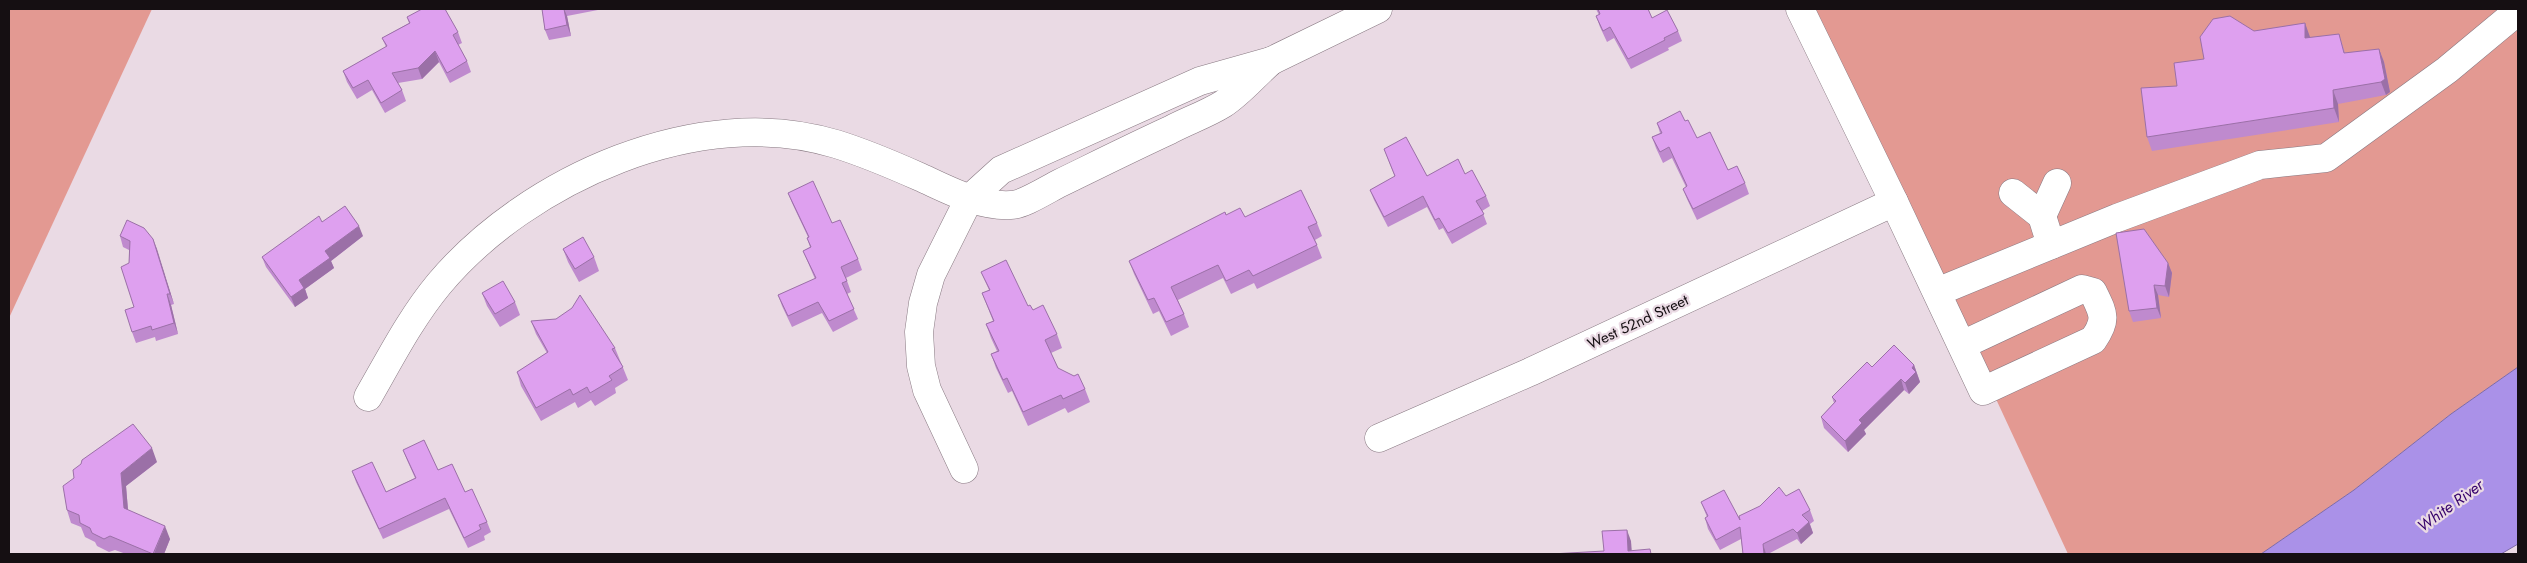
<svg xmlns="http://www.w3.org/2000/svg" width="2527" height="563" font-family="Jost,sans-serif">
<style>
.green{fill:#e39992}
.water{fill:#aa91e8;stroke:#7d6aa8}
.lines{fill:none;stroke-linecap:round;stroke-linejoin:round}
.minor-casing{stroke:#887982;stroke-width:29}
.minor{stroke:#fff;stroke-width:28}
.wall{fill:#bf8ace}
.shaded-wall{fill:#9b70a7}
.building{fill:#dea0ef;stroke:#9b70a7}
.labels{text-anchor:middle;stroke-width:4.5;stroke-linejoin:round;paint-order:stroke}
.street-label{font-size:15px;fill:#150f12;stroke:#eadae4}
.water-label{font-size:16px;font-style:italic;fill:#35006b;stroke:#eadae4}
</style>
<rect width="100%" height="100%" fill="#eadae4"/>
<g class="green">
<path d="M9 9H152L9 318Z"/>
<path d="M1812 9H2518V367L2451 414 2354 490 2261 554H2068L1897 186Z"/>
</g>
<path class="water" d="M2518 367V544L2501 554H2261L2354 490 2451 414Z"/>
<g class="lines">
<g class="minor-casing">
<g id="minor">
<path d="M1800 9 1894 202 1983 391 2093 340C2108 319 2103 313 2093 292L2082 289 1962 345"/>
<path d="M2013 193 2042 216 2051 245"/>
<path d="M2042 216 2057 183"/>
<path d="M1937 292 2117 218 2260 165 2326 158 2447 70 2518 11"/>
<path d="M368 397C390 359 410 319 439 284 527 179 700 102 836 144 865 153 893 165 920 177 949 190 979 207 1011 205 1023 205 1048 189 1060 183 1097 165 1133 147 1170 130 1187 121 1207 114 1223 104 1240 93 1255 75 1271 61"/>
<path d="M1379 438 1530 372 1894 202"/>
<path d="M964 469 927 390 921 366 919 332 923 303 931 275 969 199 1001 170 1200 81 1271 61 1378 9"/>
</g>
</g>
<use href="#minor" class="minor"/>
</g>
<g class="wall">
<path d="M542 9H603L567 16 571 36 549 40 545 30Z"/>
<path d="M1596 9H1648L1652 18 1678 31 1682 41 1668 48 1669 50 1631 69 1614 38 1607 42 1600 27 1596 16 1599 15Z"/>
<path d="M407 17 458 32 462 43 458 45 467 61 471 72 450 83 439 62 422 79 398 83 402 90 406 101 385 113 372 90 357 99 347 82 343 71 386 47 382 38 409 23Z"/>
<path d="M2305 23 2310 38 2339 34 2345 53 2379 49 2384 62 2390 92 2386 95 2338 104 2339 122 2152 151 2147 137 2177 86 2204 59 2254 31Z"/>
<path d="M1685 121 1697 138 1728 170 1745 183 1749 194 1697 220 1687 199 1683 189 1686 187 1672 158 1663 163 1656 148 1652 137 1660 133 1657 123Z"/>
<path d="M1384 149 1427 176 1465 174 1486 196 1490 206 1482 211 1487 224 1452 244 1443 228 1439 230 1427 207 1388 227 1374 200 1370 190 1395 177Z"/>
<path d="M788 193 832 223 858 259 862 270 846 278 851 292 847 294 858 319 833 332 822 313 792 327 782 306 778 295 815 279 803 251 810 247 807 238 808 237 792 203Z"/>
<path d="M1226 215 1245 217 1317 223 1322 236 1315 240 1322 258 1257 289 1254 283 1231 294 1223 278 1178 300 1184 314 1189 327 1171 336 1159 311 1153 314 1134 274 1129 261Z"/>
<path d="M322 222 363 236 331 261 334 268 305 289 308 298 295 307 266 267 262 257Z"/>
<path d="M120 236 153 239 174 304 171 305 178 334 156 341 155 337 136 343 132 332 134 307 129 263V250L123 247Z"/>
<path d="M563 249 594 257 599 271 579 282 568 262Z"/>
<path d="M2168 263 2172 273 2169 297 2158 295 2161 318 2133 322 2129 311Z"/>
<path d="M981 272 1033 310 1057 334 1062 348 1051 353 1058 368 1085 389 1090 402 1068 413 1065 408 1028 426 1012 391 1008 393 996 368 991 354 997 351 991 338 986 324 993 321 982 293 989 290Z"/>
<path d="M482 293 515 302 520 315 500 327 487 306Z"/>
<path d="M531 321 615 348 628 380 615 388 616 393 595 406 591 400 578 408 575 402 541 421 521 386 517 372 547 353 536 334Z"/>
<path d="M1914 365 1920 382 1909 394 1904 390 1864 430 1866 434 1848 452 1824 428 1821 417 1834 403 1832 397 1872 367Z"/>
<path d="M403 450 438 470 465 492 487 522 491 532 484 536 485 540 468 548 449 509 383 539 356 482 352 471 386 492 415 478 407 460Z"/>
<path d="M157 462 126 486 128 510 170 539 164 554H126L115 550 109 552 97 546 95 542 85 537 81 527 71 523 67 510 74 478Z"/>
<path d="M1786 496 1810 510 1814 521 1810 524 1813 533 1801 544 1797 539 1768 554H1743L1741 539 1720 550 1708 529 1705 518 1707 517 1701 502 1740 520Z"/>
</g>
<g class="shaded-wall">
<path d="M564 9 567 16 571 36 567 25Z"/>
<path d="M2305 23 2310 37V52L2305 38Z"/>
<path d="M2379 49 2384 62 2390 92 2386 95 2381 82Z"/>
<path d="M435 51 439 62 422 79 418 68Z"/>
<path d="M2333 90 2338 104 2339 122 2334 108Z"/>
<path d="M359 226 363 236 331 261 334 268 305 289 308 298 295 307 291 297 299 280 325 251Z"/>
<path d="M153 239 157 249 174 304 170 294Z"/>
<path d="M2168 263 2172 273 2169 297 2165 286Z"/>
<path d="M2154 285 2158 295 2161 318 2157 308Z"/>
<path d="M167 294 171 305 178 334 174 323Z"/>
<path d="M1914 365 1920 382 1909 394 1905 383 1912 368Z"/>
<path d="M1901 379 1904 390 1864 430 1866 434 1848 452 1845 441 1859 420Z"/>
<path d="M152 448 157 462 126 486 129 522 124 508 121 473Z"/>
<path d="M1809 522 1813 533 1801 544 1797 533Z"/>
<path d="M165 526 170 539 164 554H154Z"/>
<path d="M1627 530 1631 541 1632 554 1628 551Z"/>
<path d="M1763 544 1766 554H1764Z"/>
</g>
<g class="building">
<path d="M422 9H445L458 32 453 35 467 61 447 73 435 51 418 68 392 73 402 90 381 103 368 80 353 88 343 71 387 46 382 38 410 23 407 17Z"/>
<path d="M542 9H564L567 25 545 30Z"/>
<path d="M1598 9H1648L1652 18 1667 10 1678 31 1664 38 1665 40 1628 59 1610 27 1603 31 1596 16 1600 14Z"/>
<path d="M2230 16 2254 31 2305 23V38L2339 34 2344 53 2379 49 2385 79 2381 82 2333 90 2334 108 2147 137 2141 88 2177 86 2174 63 2204 59 2200 37 2213 19Z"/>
<path d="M1680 111 1685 121 1688 120 1697 138 1710 132 1728 170 1737 166 1745 183 1693 209 1683 189 1687 186 1669 147 1660 152 1652 137 1662 133 1657 123Z"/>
<path d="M1406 137 1427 176 1458 159 1465 174 1472 170 1486 196 1476 201 1484 214 1448 233 1439 218 1435 220 1423 196 1384 217 1370 190 1395 176 1384 149Z"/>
<path d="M813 181 832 223 840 220 858 259 841 267 847 281 842 283 854 309 829 321 818 302 788 316 778 295 816 278 803 251 811 247 807 238 809 237 788 193Z"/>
<path d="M1301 190 1317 223 1308 227 1317 245 1253 276 1249 270 1226 281 1218 265 1171 287 1184 314 1166 322 1154 298 1148 300 1129 261 1225 212 1226 215 1240 208 1245 217Z"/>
<path d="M345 206 359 226 325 251 330 258 299 280 304 288 291 297 262 257 319 216 322 222Z"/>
<path d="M127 220 144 228 153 239 170 294H167L174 323 152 330 151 326 132 332 125 310 134 307 121 267 129 263 130 241 120 236Z"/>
<path d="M2144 229 2168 263 2165 286 2154 285 2157 308 2129 311 2116 233Z"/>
<path d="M583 237 594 257 575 269 563 249Z"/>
<path d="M1006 260 1028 306 1030 305 1033 310 1043 305 1057 334 1045 340 1058 368 1074 376 1078 374 1085 389 1063 399 1061 395 1023 412 1007 378 1003 380 991 354 999 351 986 324 994 321 982 293 990 290 981 272Z"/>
<path d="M503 281 515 302 495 314 482 293Z"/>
<path d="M580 295 615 348 612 349 623 367 609 376 612 380 590 393 587 387 573 395 570 389 536 408 517 372 548 352 531 321 556 319 572 308Z"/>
<path d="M1894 345 1914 365 1912 368 1916 372 1905 383 1901 379 1859 420 1862 423 1845 441 1821 417 1836 401 1832 397 1867 362 1872 367Z"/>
<path d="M133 424 152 448 121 473 124 508 165 526 153 554 110 536 104 539 92 533 90 528 80 523 79 515 67 510 63 486 74 478 73 470 81 464 82 460Z"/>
<path d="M424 440 438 470 452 464 465 492 472 489 487 522 479 525 481 529 464 538 445 498 379 529 352 471 372 462 386 492 416 478 403 450Z"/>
<path d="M1779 487 1786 496 1799 489 1810 510 1802 515 1809 522 1797 533 1793 529 1763 544 1764 554H1743L1740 527 1716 540 1705 518 1708 516 1701 502 1724 490 1740 520 1739 516 1760 506Z"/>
<path d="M1627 530 1628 551 1650 549 1651 554H1551L1604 551 1602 531Z"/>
</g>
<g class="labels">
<g class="street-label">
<text transform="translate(1638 322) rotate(-25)" y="5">West 52nd Street</text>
</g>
<g class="water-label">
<text transform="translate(2450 505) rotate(-36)" y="6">White River</text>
</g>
</g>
<rect width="2527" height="563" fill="none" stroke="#150f12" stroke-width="20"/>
</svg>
